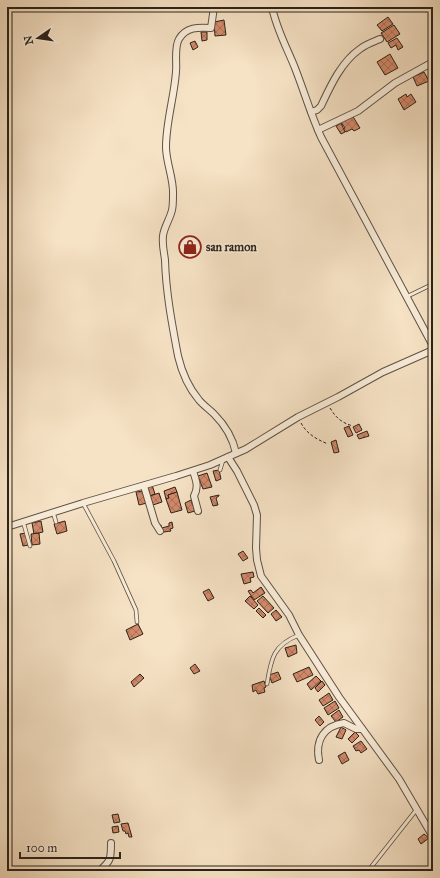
<svg xmlns="http://www.w3.org/2000/svg" width="440" height="878" font-family="'IM FELL Great Primer',serif">
<style>
.building{fill:url(#building-cross-hatch);stroke:#2a2219}
.lines{fill:none;stroke-linecap:round;stroke-linejoin:round}
.service-casing{stroke:#5d5244;stroke-width:4.5}
.minor-casing{stroke:#5d5244;stroke-width:8}
.path{stroke:#2a2219;stroke-width:1;stroke-dasharray:3 2;stroke-linecap:butt}
.service{stroke:#f9ecd9;stroke-width:3}
.minor{stroke:#f9ecd9;stroke-width:6}
.labels{text-anchor:middle;stroke-width:3.5;stroke-linejoin:round;paint-order:stroke}
.poi-label{font-size:12px;font-weight:bold;fill:#2a2219;stroke:#f9ecd9;text-anchor:start}
</style>
<defs>
<pattern id="building-cross-hatch" width="8" height="8" patternUnits="userSpaceOnUse"><rect width="8" height="8" fill="#d48a6b"/><path d="M0 0l8 8M0 8l8-8" fill="none" stroke="#ac7057"/></pattern>
</defs>
<rect width="100%" height="100%" fill="#f6e2c5"/>
<filter id="stains"><feTurbulence type="fractalNoise" baseFrequency=".005" numOctaves="4"/><feColorMatrix values="0 0 0 0 .2 0 0 0 0 .09 0 0 0 0 .02 0 0 0 .5 -.17"/></filter>
<radialGradient id="worn" r=".72"><stop offset=".6" stop-color="#630" stop-opacity="0"/><stop offset="1" stop-color="#630" stop-opacity=".3"/></radialGradient>
<g class="building">
<path d="M388 17 393 24 382 31 377 25Z"/>
<path d="M224 20 226 35 215 36 214 22Z"/>
<path d="M394 25 400 34 387 42 381 33Z"/>
<path d="M201 32H207V40L202 41Z"/>
<path d="M397 38 403 47 398 50 396 45 391 48 388 43Z"/>
<path d="M195 41 198 47 193 50 190 43Z"/>
<path d="M390 54 398 68 385 75 377 62Z"/>
<path d="M424 72 429 81 417 86 413 77Z"/>
<path d="M406 94 407 97 411 94 416 102 404 110 398 99Z"/>
<path d="M352 115 360 128 354 131 352 129 346 132 343 129 345 128 341 122Z"/>
<path d="M341 123 345 132 341 134 336 126Z"/>
<path d="M359 424 362 430 356 433 353 427Z"/>
<path d="M349 426 353 435 348 437 344 428Z"/>
<path d="M367 431 369 436 359 439 357 435Z"/>
<path d="M336 440 339 452 334 453 331 442Z"/>
<path d="M219 470 221 479 216 481 213 471Z"/>
<path d="M207 473 212 487 203 489 198 476Z"/>
<path d="M152 485 155 494 150 496 147 487Z"/>
<path d="M175 487 177 492 168 495 169 498 166 499 164 491Z"/>
<path d="M144 491 147 503 139 505 136 492Z"/>
<path d="M177 492 182 510 171 513 166 499 169 498 168 495Z"/>
<path d="M159 493 162 502 153 505 150 496Z"/>
<path d="M219 495V496L216 498 218 505 213 506 210 497Z"/>
<path d="M191 500 195 511 188 513 185 503Z"/>
<path d="M41 521 43 532 34 534 32 523Z"/>
<path d="M65 521 67 531 57 534 54 524Z"/>
<path d="M172 522 173 528 170 529 171 531 164 532 163 530H161L160 525H161L162 528 169 526V523Z"/>
<path d="M26 533 29 545 23 546 20 534Z"/>
<path d="M39 533 40 544 32 545 31 534Z"/>
<path d="M243 551 248 558 243 561 238 554Z"/>
<path d="M253 572 254 577 250 578 251 582 244 584 241 574Z"/>
<path d="M261 587 265 593 254 600 248 591 251 590 253 593Z"/>
<path d="M209 589 214 598 208 601 203 592Z"/>
<path d="M250 596 258 605 254 609 245 601Z"/>
<path d="M263 596 274 608 268 613 257 601Z"/>
<path d="M259 608 266 615 263 618 256 611Z"/>
<path d="M276 610 282 617 276 621 271 614Z"/>
<path d="M138 624 143 634 130 640 126 630Z"/>
<path d="M296 645 297 653 288 657 285 648Z"/>
<path d="M195 664 200 671 194 674 190 668Z"/>
<path d="M309 667 313 675 297 682 293 674Z"/>
<path d="M278 672 281 679 272 683 269 675Z"/>
<path d="M140 674 144 678 134 687 131 682Z"/>
<path d="M316 676 321 681 311 690 307 684Z"/>
<path d="M264 681 266 687 264 688 265 692 258 694 256 690 253 692 252 685Z"/>
<path d="M322 681 325 685 318 692 315 688Z"/>
<path d="M329 693 333 700 323 706 319 700Z"/>
<path d="M335 701 339 708 328 715 324 708Z"/>
<path d="M339 710 343 717 336 722 331 716Z"/>
<path d="M319 716 324 722 320 726 315 720Z"/>
<path d="M341 727 346 730 342 739 336 737Z"/>
<path d="M355 732 359 736 352 743 348 739Z"/>
<path d="M361 741 367 749 361 753 359 750 356 751 353 746Z"/>
<path d="M345 752 349 760 342 764 338 756Z"/>
<path d="M118 814 120 822 114 823 112 815Z"/>
<path d="M128 823 132 837H129L128 833 126 834 125 831H123L121 824Z"/>
<path d="M118 826 119 832 113 833 112 827Z"/>
<path d="M424 834 429 838 421 844 418 839Z"/>
</g>
<g class="lines">
<g class="service-casing">
<g id="service">
<path d="M406 297 433 284"/>
<path d="M220 470 223 460"/>
<path d="M83 503 114 561 136 610 137 622"/>
<path d="M53 512 56 522"/>
<path d="M23 521 30 546"/>
<path d="M267 684C271 659 273 645 299 635"/>
<path d="M368 871 417 809"/>
</g>
</g>
<g class="minor-casing">
<g id="minor">
<path d="M214 7 211 28C198 27 186 27 179 39 174 47 177 63 176 72 174 98 166 122 166 147 166 163 174 179 173 195 173 200 173 206 172 210 170 219 164 227 163 236 162 244 164 252 165 260 166 293 172 324 178 356 182 373 188 387 199 400 203 405 209 409 214 414 225 425 233 439 236 453"/>
<path d="M272 7C276 28 287 48 295 68 304 91 311 115 321 137L433 346"/>
<path d="M311 112 317 110 321 106C330 87 341 62 360 49 366 44 373 42 380 39"/>
<path d="M318 130 358 111 395 83 433 62"/>
<path d="M228 457 237 471 254 505 257 515 256 548 257 560 261 576 289 615 299 635 339 697 399 779 433 837"/>
<path d="M193 471C196 480 199 487 194 496L198 511"/>
<path d="M144 486 155 523 160 531"/>
<path d="M7 527 83 503 176 476 210 465 246 449 298 417 338 397 383 372 433 350"/>
<path d="M7 601 8 604"/>
<path d="M319 760C315 740 324 726 344 723L356 729H362"/>
<path d="M99 871C111 861 111 859 111 843"/>
</g>
</g>
<g class="path">
<path d="M330 408C336 418 342 423 353 426"/>
<path d="M301 423C307 434 316 439 328 444"/>
</g>
<use href="#service" class="service"/>
<use href="#minor" class="minor"/>
</g>
<defs>
<g id="shop-ring" transform="scale(1.15)"><circle r="9.5" fill="#f9ecd9" stroke="#8f2418" stroke-width="1.5"/><path d="M-5-2.5h2.3a2.7 3.5 0 0 1 5.4 0H5L5.5 6h-11ZM-1.5-2.5h3a1.5 2.3 0 0 0-3 0Z" fill="#8f2418"/></g>
</defs>
<g fill-rule="evenodd">
<use href="#shop-ring" x="190" y="247"/>
</g>
<g class="labels">
<g class="poi-label">
<text x="206" y="251">san ramon</text>
</g>
</g>
<rect width="440" height="878" fill="none" stroke="#f6e2c5" stroke-width="24"/>
<rect x="8" y="8" width="424" height="862" fill="none" stroke="#2a2219" stroke-width="2"/>
<rect x="12" y="12" width="416" height="854" fill="none" stroke="#2a2219"/>
<g transform="translate(38 38) rotate(257)" stroke="#f9ecd9" stroke-width="3" paint-order="stroke">
<path d="M0-3L7 15L0 10L-7 15Z" fill="#2a2219"/>
<text y="-6" font-size="11" font-weight="bold" text-anchor="middle" fill="#2a2219">N</text>
</g>
<path d="M20 852v6h100v-6" fill="none" stroke="#2a2219" stroke-width="2"/>
<text x="26" y="852" font-size="12" fill="#2a2219" stroke="#f9ecd9" stroke-width="3" paint-order="stroke">100 m</text>
<rect width="100%" height="100%" filter="url(#stains)"/>
<rect width="100%" height="100%" fill="url(#worn)"/>
</svg>
